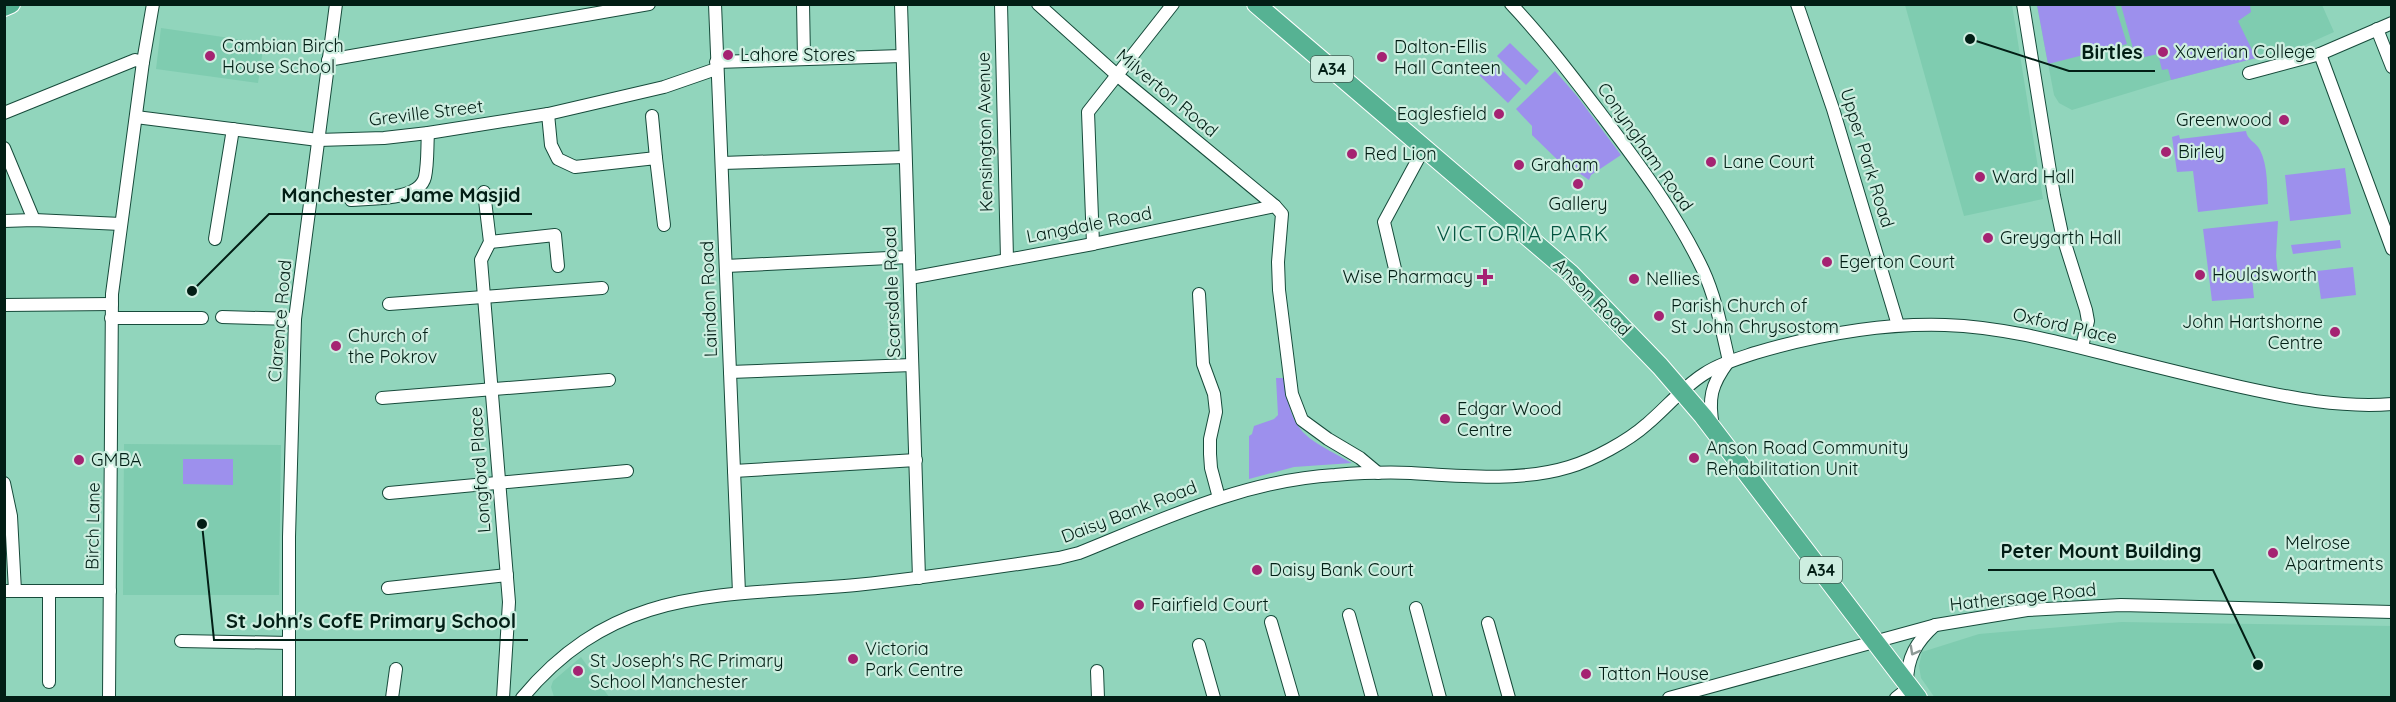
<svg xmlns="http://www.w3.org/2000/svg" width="2396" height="702" font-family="Quicksand,sans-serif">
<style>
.built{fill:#7fccb0}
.green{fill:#9d90ed}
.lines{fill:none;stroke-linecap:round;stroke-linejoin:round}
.minor-casing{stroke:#174b3b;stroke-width:14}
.highway-casing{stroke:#fff;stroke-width:20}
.minor{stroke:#fff;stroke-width:12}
.highway{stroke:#56b293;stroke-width:18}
.oneway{stroke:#8d9a96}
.poi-dot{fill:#a52372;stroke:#cdeee0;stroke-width:2}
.labels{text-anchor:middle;stroke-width:4.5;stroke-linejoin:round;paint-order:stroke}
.shield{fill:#cdeee0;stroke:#3f5c52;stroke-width:1.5}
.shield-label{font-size:16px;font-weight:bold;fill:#021e15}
.poi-label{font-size:18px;fill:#021e15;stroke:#cdeee0;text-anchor:start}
.street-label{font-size:18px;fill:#021e15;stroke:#cdeee0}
.quarter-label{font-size:21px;letter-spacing:1.5px;fill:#03533f;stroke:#cdeee0}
.leader{fill:none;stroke:#021e15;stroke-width:2}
.callout-dot{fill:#021e15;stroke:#cdeee0;stroke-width:2}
.callout-label{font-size:20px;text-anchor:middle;font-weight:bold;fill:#021e15;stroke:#cdeee0;stroke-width:4.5;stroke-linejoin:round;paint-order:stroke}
</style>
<rect width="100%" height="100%" fill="#91d5bc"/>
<g class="built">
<path d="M1905 5H2012L2043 199 1964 216Z"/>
<path d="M2037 5H2322L2334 32 2305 45 2171 80 2072 110 2059 103 2054 95Z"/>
<path d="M161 28 264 43 258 83 156 69Z"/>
<path d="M124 444 281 445 279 595H123Z"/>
<path d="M2121 622 2391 626V697L1935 698 1921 678 1919 666 1922 652 1979 634Z"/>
<path d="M581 657 609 697H554L551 687 553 681Z"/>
</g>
<g class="green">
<path d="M2037 5H2115L2127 44 2048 64Z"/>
<path d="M2121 5H2250L2251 12 2238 21 2256 58 2171 80 2168 69 2162 70 2158 54 2136 59Z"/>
<path d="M1510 43 1539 71 1526 85 1497 56Z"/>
<path d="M1492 61 1521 89 1508 103 1479 75Z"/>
<path d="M1555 71 1577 96 1621 155 1591 175 1589 180 1576 171H1569L1532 135V126L1516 109Z"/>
<path d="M2246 131C2247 140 2256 142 2260 150 2268 166 2267 187 2268 204L2198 212 2193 171 2177 172 2172 137 2179 135 2180 139Z"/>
<path d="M2345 168 2351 214 2290 221 2285 175Z"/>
<path d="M2278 221 2276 256 2278 275 2252 277 2254 298 2212 301 2203 229Z"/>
<path d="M2340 240 2341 248 2293 254 2291 245Z"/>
<path d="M2353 267 2356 295 2321 299 2317 271Z"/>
<path d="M1276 378H1285C1290 435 1306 437 1352 463L1294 467 1249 479V436L1252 434 1254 426 1274 419 1278 415Z"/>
<path d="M183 459H233V485L183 484Z"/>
</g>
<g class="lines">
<g class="minor-casing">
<g id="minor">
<path d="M715 4 739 593"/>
<path d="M803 4 804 58"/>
<path d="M901 4 919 578"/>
<path d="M1001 4 1007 259"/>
<path d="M1038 4 1118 76 1275 206 1282 214 1278 262 1279 290 1292 394 1302 420 1328 439 1360 458 1378 473"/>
<path d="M1511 4C1544 39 1572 76 1601 114 1638 163 1676 213 1703 270 1716 298 1722 331 1729 361"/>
<path d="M1797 4 1833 109 1898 325"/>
<path d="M2023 4 2054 196 2062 234 2086 310 2088 321 2082 347"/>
<path d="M2377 29 2392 67"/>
<path d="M2320 54 2392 249"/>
<path d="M328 60 649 4"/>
<path d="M716 62 902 56"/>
<path d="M2249 73 2320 54 2392 23"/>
<path d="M4 113 135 60 143 62"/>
<path d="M548 114 551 145 558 159 575 167 656 158 664 225"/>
<path d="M652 116 656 158"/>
<path d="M136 117 318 140 384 138 428 133 548 114 664 87 716 69"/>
<path d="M4 148 34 220"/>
<path d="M722 163 905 157"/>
<path d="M484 192 490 242 481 260 509 602 503 698"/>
<path d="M351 200C371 198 419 201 425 177 428 163 427 147 428 133"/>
<path d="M4 221 34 220 121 224"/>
<path d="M215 239 233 129"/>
<path d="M490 242 555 235 558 266"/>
<path d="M1093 244 1088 112 1173 4"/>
<path d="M726 266 909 257"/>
<path d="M1396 273 1384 222 1424 148"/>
<path d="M910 278 1093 244 1275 206"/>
<path d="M1199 294 1203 364 1214 394 1216 412 1210 439V454L1211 468 1219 498"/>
<path d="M389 304 602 288"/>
<path d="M4 305 112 304"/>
<path d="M222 317 295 319"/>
<path d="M111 318H202"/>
<path d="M730 372 912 365"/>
<path d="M382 398 609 380"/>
<path d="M1713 427C1708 398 1711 385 1728 362"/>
<path d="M734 471 916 460"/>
<path d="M4 483 11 516 15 591"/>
<path d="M389 493 627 471"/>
<path d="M388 588 507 575"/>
<path d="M4 591H110"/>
<path d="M1416 608 1440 698"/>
<path d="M1349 615 1372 698"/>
<path d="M1271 622 1293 698"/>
<path d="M1488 623 1509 698"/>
<path d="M181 641 289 643"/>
<path d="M1199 645 1214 698"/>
<path d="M1097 671 1098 698"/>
<path d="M49 682V591"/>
<path d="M1907 683C1907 658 1916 642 1935 625"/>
<path d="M109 698 112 294 143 62 153 4"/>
<path d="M289 698V537L295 319 336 4"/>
<path d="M392 698 396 669"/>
<path d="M522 698C617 584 722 597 856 585 924 578 992 568 1059 558L1079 553C1161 520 1245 480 1335 475 1360 473 1386 472 1411 473 1461 476 1520 482 1569 467 1593 460 1628 441 1647 424 1666 408 1682 388 1704 374 1719 364 1737 359 1755 353 1816 335 1880 323 1945 325 2005 327 2062 343 2121 358 2161 368 2201 378 2241 387 2291 398 2341 408 2392 404"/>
<path d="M1669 698 1936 625 2027 610 2121 605 2392 612"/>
<path d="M1896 698 1910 687"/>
</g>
</g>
<g class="highway-casing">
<g id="highway">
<path d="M1256 4 1570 273 1660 366 1703 416 1918 698"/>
<path d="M4 7 11 4"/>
</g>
</g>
<use href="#minor" class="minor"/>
<use href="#highway" class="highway"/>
</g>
<defs><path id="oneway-chevron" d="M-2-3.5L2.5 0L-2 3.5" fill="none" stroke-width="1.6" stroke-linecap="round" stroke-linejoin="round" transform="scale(1.5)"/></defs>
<use class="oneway" href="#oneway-chevron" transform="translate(1914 651) rotate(119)"/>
<g class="poi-dot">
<circle cx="2163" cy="52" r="6"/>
<circle cx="728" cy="55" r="6"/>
<circle cx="210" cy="56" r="6"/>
<circle cx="1382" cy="57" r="6"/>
<circle cx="1499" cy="114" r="6"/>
<circle cx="2284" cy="120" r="6"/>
<circle cx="2166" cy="152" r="6"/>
<circle cx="1352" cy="154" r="6"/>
<circle cx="1711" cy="162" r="6"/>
<circle cx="1519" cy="165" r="6"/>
<circle cx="1980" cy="177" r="6"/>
<circle cx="1578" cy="184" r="6"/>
<circle cx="1988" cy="238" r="6"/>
<circle cx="1827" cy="262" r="6"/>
<circle cx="2200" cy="275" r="6"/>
<path d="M1482 268h6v6h6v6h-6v6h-6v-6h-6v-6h6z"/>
<circle cx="1634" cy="279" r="6"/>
<circle cx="1659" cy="316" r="6"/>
<circle cx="2335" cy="332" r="6"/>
<circle cx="336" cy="346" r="6"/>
<circle cx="1445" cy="419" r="6"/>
<circle cx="1694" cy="458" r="6"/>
<circle cx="79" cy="460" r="6"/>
<circle cx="2273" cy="553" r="6"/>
<circle cx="1257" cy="570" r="6"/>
<circle cx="1139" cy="605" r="6"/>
<circle cx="853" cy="659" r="6"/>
<circle cx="578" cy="671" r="6"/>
<circle cx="1586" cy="674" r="6"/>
</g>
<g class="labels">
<g class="shield">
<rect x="1311" y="56" width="42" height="26" rx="4.5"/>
<rect x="1800" y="557" width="42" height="26" rx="4.5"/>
</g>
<g class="shield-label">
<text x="1332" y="75">A34</text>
<text x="1821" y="576">A34</text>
</g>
<g class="poi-label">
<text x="222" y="52">Cambian Birch<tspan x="222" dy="21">House School</tspan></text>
<text x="1394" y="53">Dalton-Ellis<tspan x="1394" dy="21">Hall Canteen</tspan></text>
<text x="2175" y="58">Xaverian College</text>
<text x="740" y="61">Lahore Stores</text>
<text x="1487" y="120" text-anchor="end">Eaglesfield</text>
<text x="2272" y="126" text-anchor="end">Greenwood</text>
<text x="2178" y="158">Birley</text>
<text x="1364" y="160">Red Lion</text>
<text x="1723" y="168">Lane Court</text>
<text x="1531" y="171">Graham</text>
<text x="1992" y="183">Ward Hall</text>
<text x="1578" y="210" text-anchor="middle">Gallery</text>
<text x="2000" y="244">Greygarth Hall</text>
<text x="1839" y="268">Egerton Court</text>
<text x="2212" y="281">Houldsworth</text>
<text x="1473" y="283" text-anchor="end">Wise Pharmacy</text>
<text x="1646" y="285">Nellies</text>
<text x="1671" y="312">Parish Church of<tspan x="1671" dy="21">St John Chrysostom</tspan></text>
<text x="2323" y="328" text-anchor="end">John Hartshorne<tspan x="2323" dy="21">Centre</tspan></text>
<text x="348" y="342">Church of<tspan x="348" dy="21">the Pokrov</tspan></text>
<text x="1457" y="415">Edgar Wood<tspan x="1457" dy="21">Centre</tspan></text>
<text x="1706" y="454">Anson Road Community<tspan x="1706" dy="21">Rehabilitation Unit</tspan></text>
<text x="91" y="466">GMBA</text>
<text x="2285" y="549">Melrose<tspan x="2285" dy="21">Apartments</tspan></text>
<text x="1269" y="576">Daisy Bank Court</text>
<text x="1151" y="611">Fairfield Court</text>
<text x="865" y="655">Victoria<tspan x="865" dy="21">Park Centre</tspan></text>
<text x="590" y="667">St Joseph's RC Primary<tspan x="590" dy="21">School Manchester</tspan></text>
<text x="1598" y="680">Tatton House</text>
</g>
<g class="street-label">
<text transform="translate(1167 93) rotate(40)" y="6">Milverton Road</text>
<text transform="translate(426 113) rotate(-7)" y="6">Greville Street</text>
<text transform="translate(985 132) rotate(-91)" y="6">Kensington Avenue</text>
<text transform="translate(1645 147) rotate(55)" y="6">Conyngham Road</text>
<text transform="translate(1867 158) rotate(73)" y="6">Upper Park Road</text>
<text transform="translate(1089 225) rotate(-11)" y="6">Langdale Road</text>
<text transform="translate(892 292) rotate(-92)" y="6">Scarsdale Road</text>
<text transform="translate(1592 297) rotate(45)" y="6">Anson Road</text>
<text transform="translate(709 299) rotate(-92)" y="6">Laindon Road</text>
<text transform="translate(280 321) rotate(-85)" y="6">Clarence Road</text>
<text transform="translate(2065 326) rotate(13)" y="6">Oxford Place</text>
<text transform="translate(480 470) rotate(-94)" y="6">Longford Place</text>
<text transform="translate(1129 512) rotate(-21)" y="6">Daisy Bank Road</text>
<text transform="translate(93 526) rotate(-89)" y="6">Birch Lane</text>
<text transform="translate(2023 597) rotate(-6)" y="6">Hathersage Road</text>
</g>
<g class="quarter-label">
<text x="1523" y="241">VICTORIA PARK</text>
</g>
</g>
<path class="leader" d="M1970 39L2069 71H2155M192 291L269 214H532M2258 665L2213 570H1988M202 524L214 640H528"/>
<g class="callout-dot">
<circle cx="1970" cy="39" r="6"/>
<circle cx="192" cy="291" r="6"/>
<circle cx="2258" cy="665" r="6"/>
<circle cx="202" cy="524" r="6"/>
</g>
<g class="callout-label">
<text x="2112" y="59">Birtles</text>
<text x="401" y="202">Manchester Jame Masjid</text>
<text x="2101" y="558">Peter Mount Building</text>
<text x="371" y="628">St John's CofE Primary School</text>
</g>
<rect width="2396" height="702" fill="none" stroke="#021e15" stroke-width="12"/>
</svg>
